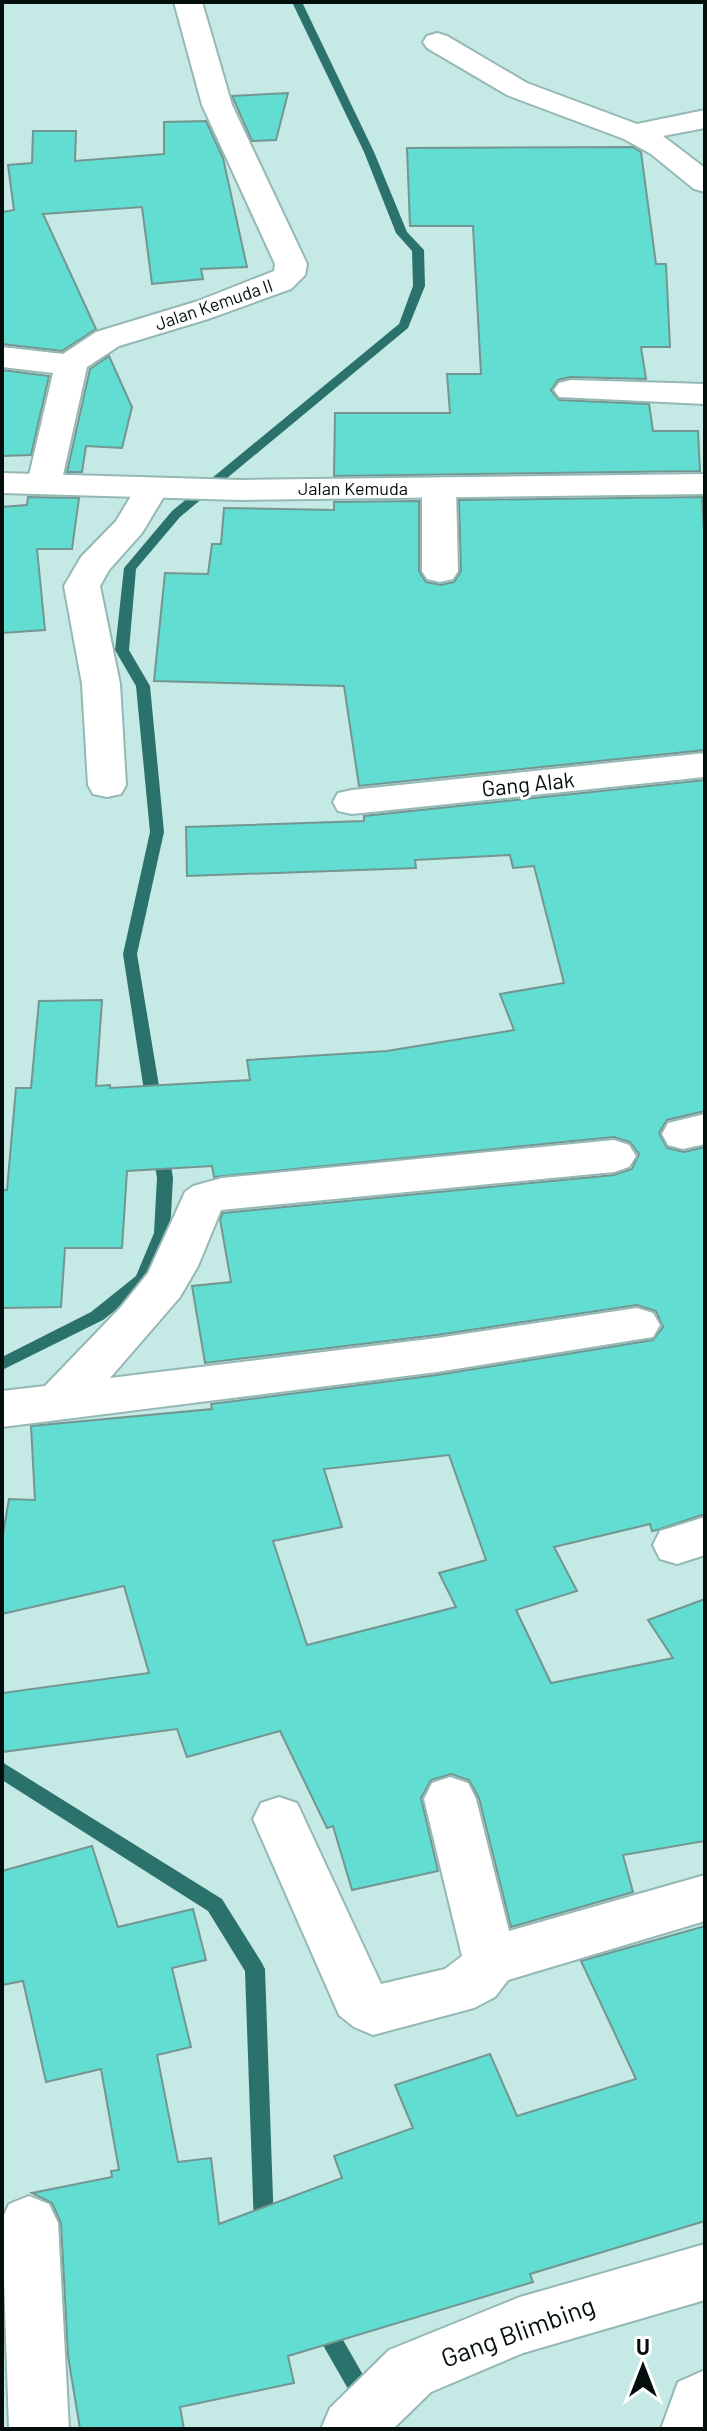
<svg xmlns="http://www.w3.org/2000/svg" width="707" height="2431" font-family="Barlow,sans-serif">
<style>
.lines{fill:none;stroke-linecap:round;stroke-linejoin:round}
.stream{fill:#2c726c;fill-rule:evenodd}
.building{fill:#61ddd1;stroke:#749692;stroke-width:2;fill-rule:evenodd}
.street-casing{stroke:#95b8b4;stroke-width:4}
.secondary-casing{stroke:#95b8b4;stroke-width:4}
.street{fill:#fff;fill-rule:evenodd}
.secondary{fill:#fff;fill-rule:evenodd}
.labels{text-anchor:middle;stroke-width:6;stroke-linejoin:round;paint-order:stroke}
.far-street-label{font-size:18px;fill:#030e0d;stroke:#fff}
.street-label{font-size:22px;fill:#030e0d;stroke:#fff}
.near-street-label{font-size:26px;fill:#030e0d;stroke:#fff}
</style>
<rect width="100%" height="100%" fill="#c5e9e4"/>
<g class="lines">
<g class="stream">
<path d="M292 2H302L374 152 407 232 424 250 425 286 408 328 180 517 136 569 129 650 150 686 164 832 137 954 162 1104 154 1109 146 1104 123 954 150 832 136 686 115 650 124 568 172 511 399 324 413 286 412 251 396 233 364 152Z"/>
<path d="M160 1141 168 1147 173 1178 170 1233 149 1284 103 1320 2 1370V1357L91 1312 136 1276 154 1233 157 1178 152 1147Z"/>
<path d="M2 1762 222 1899 262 1963 265 1969 274 2227 271 2234 264 2237 257 2234 254 2227 245 1971 208 1911 2 1780Z"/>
<path d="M323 2316 331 2319 394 2429H371L312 2326 315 2319Z"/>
</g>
</g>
<g class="building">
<path d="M288 93 276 140 252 141 232 96Z"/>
<path d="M206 121 223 158 247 267 201 269 203 279 152 284 142 207 43 214 96 329 62 351 2 344V212L14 210 8 165 32 163 33 131H76L75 161 164 154V122Z"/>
<path d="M633 147 641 152 656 264H666L670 347H641L646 379 570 377 558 380 551 390 559 400 649 404 653 431H698L700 471 334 476 335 413H450L447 374H481L473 226H410L407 148Z"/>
<path d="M109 356 132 407 122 448 86 446 82 472H67L90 369Z"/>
<path d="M2 370 49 376 31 455 2 456Z"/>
<path d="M28 497 79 498 72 549H37L45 630 2 633V507L27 505Z"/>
<path d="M702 497 705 546V750L359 786 344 686 154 681 165 573 208 574 212 544H221L224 508 334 510V502L419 501V571L426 582 441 585 454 582 461 571 459 500Z"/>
<path d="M705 780V1111L667 1120 659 1133 667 1148 684 1152 705 1147V1514L657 1530 652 1531 650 1524 554 1547 577 1591 516 1610 551 1683 673 1658 648 1620 705 1599V1841L623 1855 633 1892 511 1927 479 1798 469 1780 451 1774 431 1780 421 1798 438 1871 352 1890 333 1826 327 1828 280 1731 187 1757 177 1729 2 1752V1693L149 1673 124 1586 2 1614V1540L9 1499 35 1500 31 1426 212 1409 211 1404 437 1375 653 1340 663 1327 656 1311 637 1305 437 1335 205 1363 192 1286 231 1282 220 1219 223 1213 614 1175 632 1169 639 1154 630 1142 614 1137 214 1177 212 1166 127 1171 122 1248H65L61 1307 2 1308V1190H7L16 1088H31L39 1001 102 1000 96 1086 110 1085V1088L250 1080 247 1060 387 1051 514 1030 500 994 564 983 534 866 513 868 510 855 415 860 416 868 187 876 186 827 364 821V816ZM449 1455 486 1560 439 1573 456 1607 307 1645 273 1541 342 1527 324 1469Z"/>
<path d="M92 1846 118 1927 193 1909 206 1960 172 1968 191 2047 157 2055 178 2162 211 2158 219 2224 342 2178 334 2156 413 2128 395 2085 490 2054 517 2116 636 2079 581 1961 705 1926V2221L530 2274 533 2282 288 2356 294 2383 180 2407 184 2429H80L68 2356 61 2223 52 2203 32 2193 112 2177 111 2171 119 2170 101 2069 46 2082 23 1981 2 1985V1871Z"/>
</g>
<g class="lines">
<g class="street-casing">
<g id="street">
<path d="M174 2H202L232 105 307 264 305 275 291 289 208 319 119 346 87 367 61 484 56 491 44 494 32 491 27 484 53 373 2 367V347L63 354 96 332 198 301 274 271 275 264 202 105Z"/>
<path d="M437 33 447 36 527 83 637 124 705 110V128L663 136 705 168V192L694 189 651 154 624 139 507 95 427 48 423 42 427 36Z"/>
<path d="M571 380 705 384V404L559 397 554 390 559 383Z"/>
<path d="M152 478 164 481 169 488 142 533 109 570 100 586 120 684 126 785 121 794 107 797 93 794 88 785 82 684 64 586 81 557 116 521 140 481Z"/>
<path d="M439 478 451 481 456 488 458 571 453 579 440 582 427 579 422 571V488L427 481Z"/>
<path d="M705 753V777L352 814 338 811 333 802 338 793 352 790Z"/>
<path d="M705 1114V1144L683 1149 668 1145 662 1134 668 1123Z"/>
<path d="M614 1140 629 1145 636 1156 629 1167 614 1172 221 1210 198 1266 180 1297 110 1378 437 1338 637 1308 653 1313 660 1325 653 1337 437 1372 2 1427V1391L45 1386 120 1308 148 1273 185 1192 193 1186 222 1178Z"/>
<path d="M705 1517V1555L677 1564 660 1559 653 1545 660 1531Z"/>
<path d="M450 1777 468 1783 476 1799 509 1931 705 1875V1921L508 1980 495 1997 474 2008 373 2035 354 2027 339 2015 253 1819 261 1803 279 1797 297 1803 381 1984 445 1969 462 1956 424 1799 432 1783Z"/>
<path d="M29 2196 49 2204 58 2223 69 2429H9L2 2219 9 2204Z"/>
<path d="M705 2244V2300L523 2353 431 2392 393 2429H321L330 2408 389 2350 520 2297Z"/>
<path d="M705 2370V2429H661L678 2382Z"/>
</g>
</g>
<g class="secondary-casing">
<path id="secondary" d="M2 473 241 480 705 474V494L241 500 2 493Z"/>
</g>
<use href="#street" class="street"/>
<use href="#secondary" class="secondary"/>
</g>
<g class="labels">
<g class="far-street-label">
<text transform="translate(214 305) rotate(-19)" y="6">Jalan Kemuda II</text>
<text x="353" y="495">Jalan Kemuda</text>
</g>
<g class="street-label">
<text transform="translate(528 784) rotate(-6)" y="8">Gang Alak</text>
</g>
<g class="near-street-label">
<text transform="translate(518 2332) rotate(-20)" y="9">Gang Blimbing</text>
</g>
</g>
<rect width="707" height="2431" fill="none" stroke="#030e0d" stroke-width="8"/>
<g transform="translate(643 2367)" stroke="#ffffff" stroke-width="6" paint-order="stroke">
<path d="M0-6L14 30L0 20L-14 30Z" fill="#030e0d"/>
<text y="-12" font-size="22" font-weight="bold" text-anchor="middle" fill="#030e0d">U</text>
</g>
</svg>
